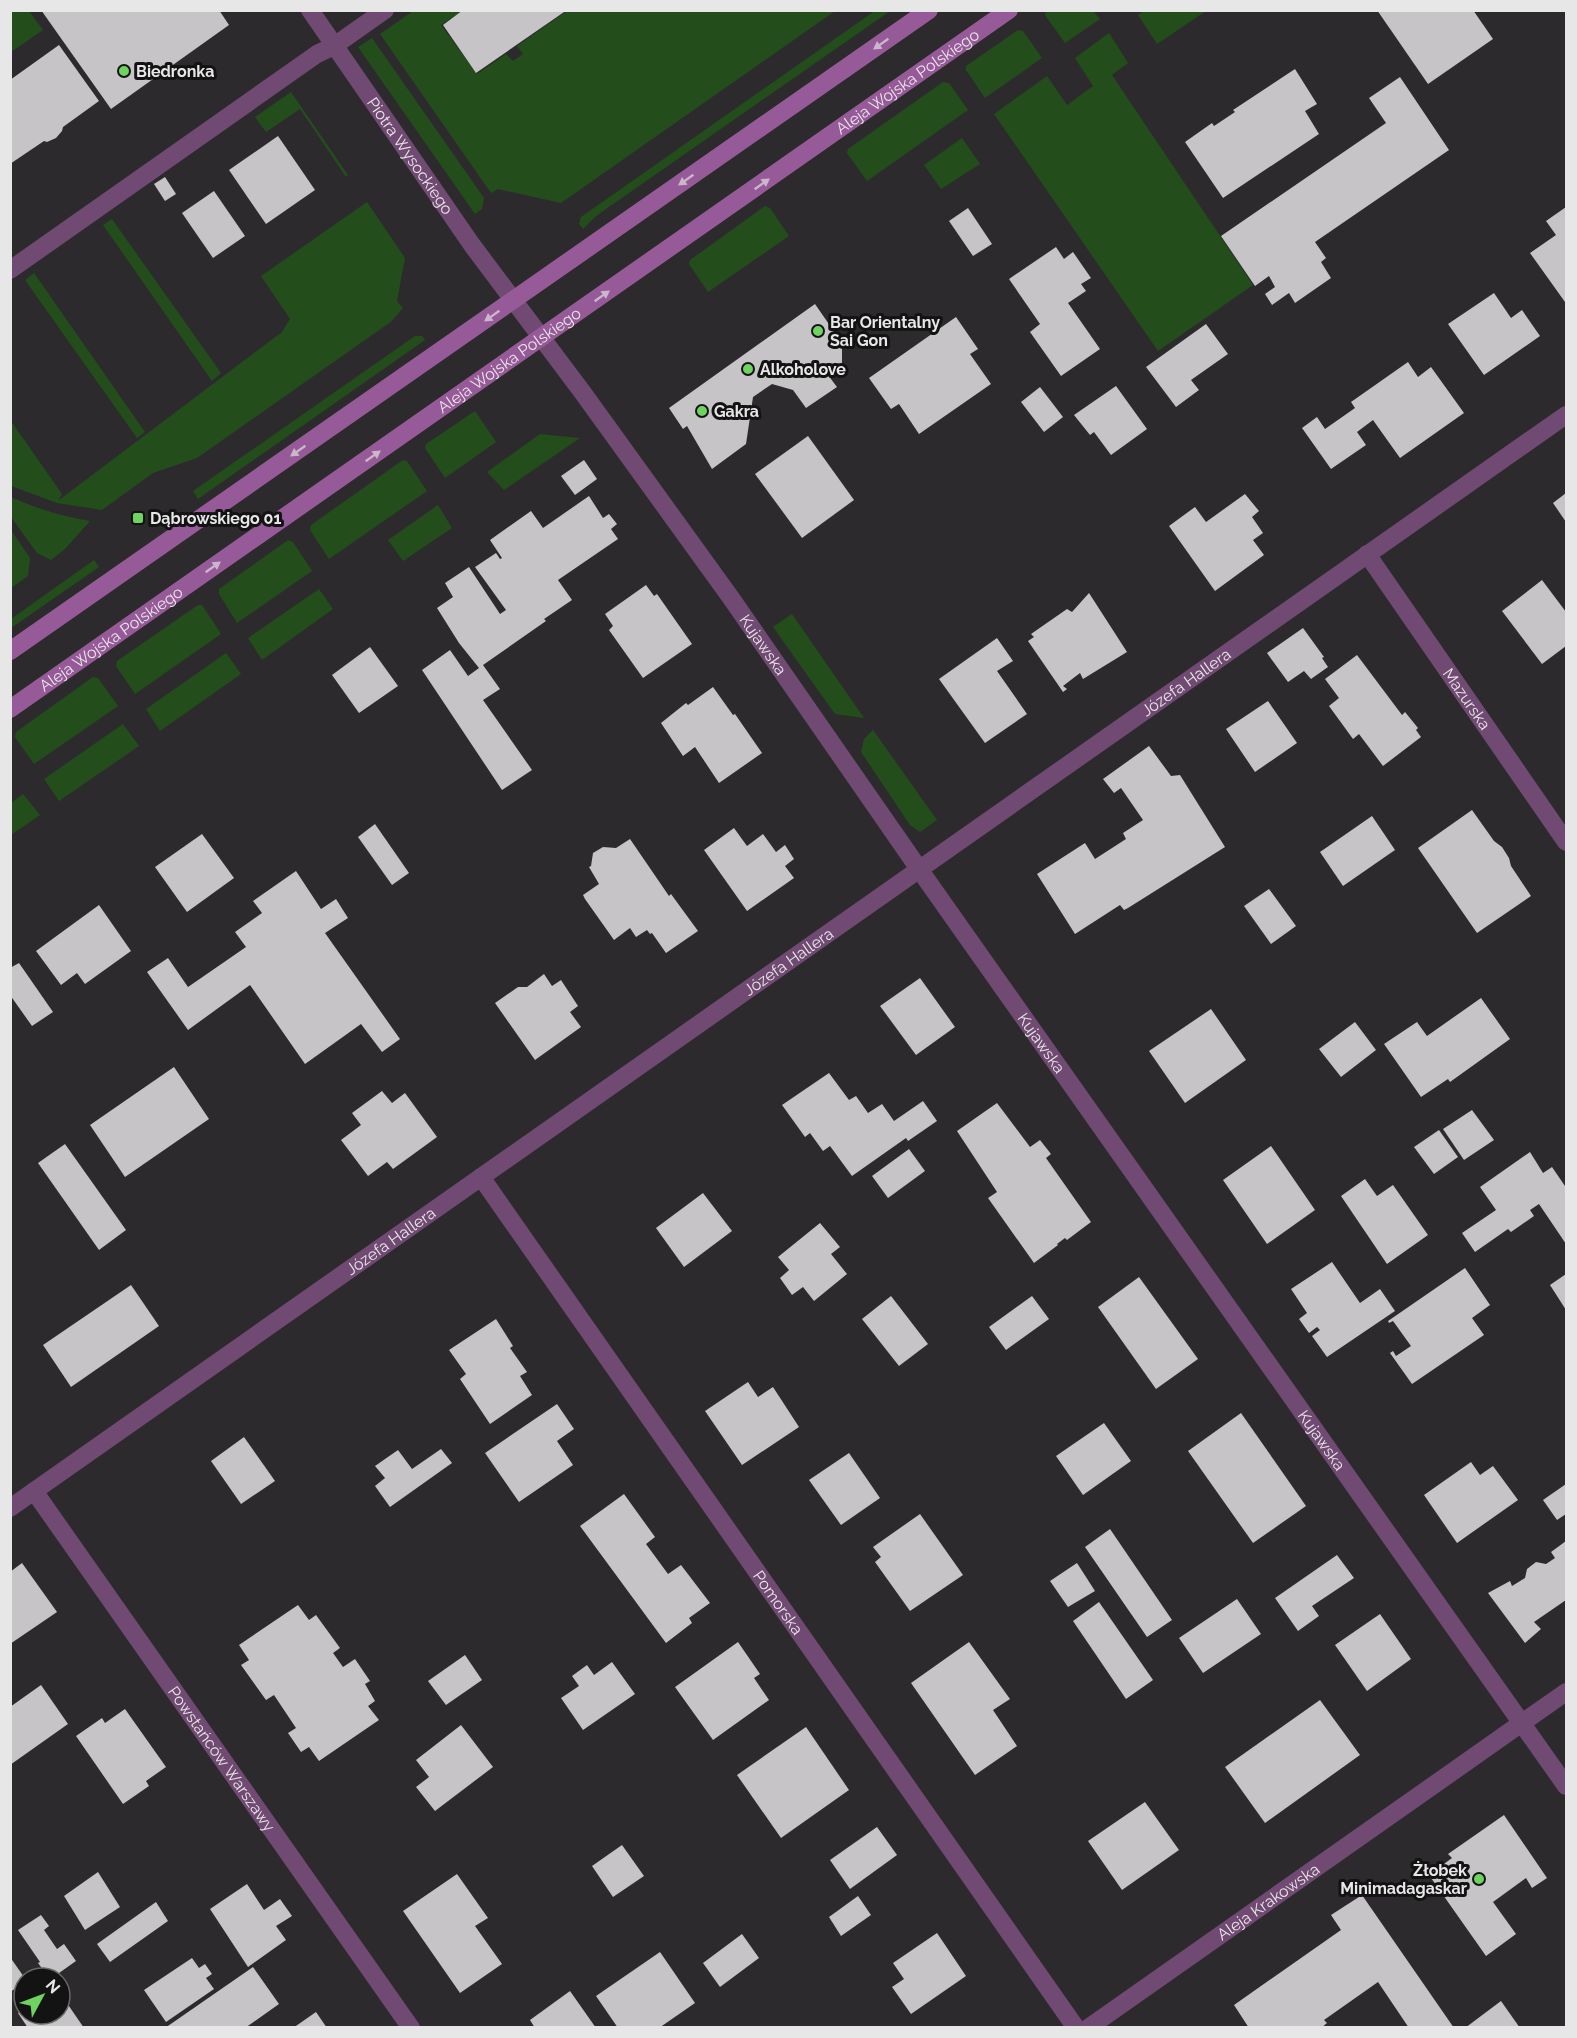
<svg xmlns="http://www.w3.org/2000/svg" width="1577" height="2038" font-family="Raleway,sans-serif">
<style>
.green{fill:#234e1c}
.building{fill:#c6c4c6}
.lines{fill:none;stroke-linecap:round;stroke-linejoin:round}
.lane{stroke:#704a72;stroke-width:18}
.street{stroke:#704a72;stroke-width:18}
.secondary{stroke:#975a99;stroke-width:18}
.oneway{fill:#ccb6cc}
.poi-dot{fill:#6fd360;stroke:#141314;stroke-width:2}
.labels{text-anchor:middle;stroke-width:6;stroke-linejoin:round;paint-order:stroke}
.poi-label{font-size:16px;font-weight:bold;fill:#e8e7e8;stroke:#141314;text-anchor:start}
.street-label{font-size:16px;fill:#e8e7e8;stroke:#141314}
</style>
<rect width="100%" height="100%" fill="#2c2a2c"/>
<g class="green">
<path d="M11 10 29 11 43 30 11 52Z"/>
<path d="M876 10 890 11 596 216 583 229 579 224 581 217Z"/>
<path d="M413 11H462L441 25 477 74 506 54 513 61 523 54 517 46 567 11H835L561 203 498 189 491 193 380 34Z"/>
<path d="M1046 11H1093L1100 19 1065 43 1045 15Z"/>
<path d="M1144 11V10L1206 11 1157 44 1138 15Z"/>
<path d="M1018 30 1023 31 1042 58 985 98 966 70V66Z"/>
<path d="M1109 33 1128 63 1112 75 1253 285 1158 351 994 114 1047 76 1067 105 1093 86 1075 58Z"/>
<path d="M372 38 484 198 482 209 475 214 358 47Z"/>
<path d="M943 82 949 83 968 110 867 181 847 153 848 149Z"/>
<path d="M291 92 348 175 346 177 300 109 266 132 255 117Z"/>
<path d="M962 138 980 164 941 189 924 165Z"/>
<path d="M367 202 405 258 397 301 403 308 392 321 197 458 153 473 102 510 57 503 11 486V421L62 494 59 500 282 332 290 319 261 276Z"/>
<path d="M765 206 770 208 789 236 708 292 689 264 690 260Z"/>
<path d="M112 219 221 373 212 381 103 225Z"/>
<path d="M34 273 145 432 137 438 25 280Z"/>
<path d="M415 336H422L425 340 198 499 193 491Z"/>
<path d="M475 411 496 442 445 478 425 448 426 444Z"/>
<path d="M540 434 580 438 504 490 487 472Z"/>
<path d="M403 460 407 461 427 491 329 559 310 530 311 525Z"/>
<path d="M11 497C37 509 62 516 90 521L65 549 51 560 37 553 11 517Z"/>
<path d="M438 505 452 528 403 561 388 540Z"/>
<path d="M11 530 30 558 28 576 11 588Z"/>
<path d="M288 540 293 542 312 571 237 623 219 594V589Z"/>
<path d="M94 560 99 567 11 628V619Z"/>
<path d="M319 589 333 609 262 660 248 638Z"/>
<path d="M198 605H202L221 634 135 694 116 666 117 661Z"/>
<path d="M792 614 864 718 835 714 773 627Z"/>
<path d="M226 653 241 674 160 731 146 709Z"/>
<path d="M93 677 98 678 118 706 34 764 15 737 16 732Z"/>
<path d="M123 724 139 746 59 801 44 779Z"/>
<path d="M873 730 937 820 920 832 910 825 861 752 864 739Z"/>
<path d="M23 794 40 815 11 835V803Z"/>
</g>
<g class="building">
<path d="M41 10H219L229 25 111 109Z"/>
<path d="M463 10H567L476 73 443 25Z"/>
<path d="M1377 10H1473L1493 39 1428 84Z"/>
<path d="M59 45 99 101 63 127 62 131 56 138 47 142 44 141 10 164V80Z"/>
<path d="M1295 69 1317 104 1305 111 1319 134 1223 198 1185 142 1212 123 1214 126 1235 112 1233 110Z"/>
<path d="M1400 77 1449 150 1315 242 1326 258 1321 262 1331 278 1295 303 1289 293 1272 305 1265 294 1275 287 1269 276 1255 286 1221 236 1386 123 1369 98Z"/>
<path d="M278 136 315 190 266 224 229 170Z"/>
<path d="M165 177 176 194 165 201 154 184Z"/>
<path d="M214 191 245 236 213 258 182 213Z"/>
<path d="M1566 207V301L1565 302 1530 253 1556 235 1546 221Z"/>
<path d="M968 208 992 244 973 256 949 221Z"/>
<path d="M1056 247 1064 259 1073 252 1091 278 1081 284 1086 291 1068 303 1100 349 1061 376 1030 332 1040 324 1009 279Z"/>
<path d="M1494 293 1511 318 1522 310 1540 336 1484 375 1448 324Z"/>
<path d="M815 304 842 343V365L828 375 837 387 806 408 793 390 772 384 753 397 746 444 712 469 687 426 683 429 669 408Z"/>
<path d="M956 317 978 349 970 354 991 384 919 434 899 404 891 409 869 378Z"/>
<path d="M1206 324 1228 354 1191 380 1199 390 1176 407 1146 367Z"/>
<path d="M1408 362 1418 377 1431 367 1464 413 1400 458 1373 420 1357 432 1366 445 1331 469 1302 428 1317 417 1325 429 1355 408 1351 402Z"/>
<path d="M1116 386 1147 429 1111 455 1094 432 1090 435 1074 415Z"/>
<path d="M1040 387 1063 417 1044 432 1021 402Z"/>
<path d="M808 436 854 500 802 538 755 474Z"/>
<path d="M584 460 597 479 575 495 561 476Z"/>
<path d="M1566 493V522L1553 503Z"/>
<path d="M1245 494 1259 511 1252 517 1263 533 1253 540 1264 555 1215 591 1169 526 1195 507 1206 522Z"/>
<path d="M589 496 603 518 609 514 617 524 611 529 618 539 558 580 572 600 544 619 546 621 483 665 500 689 483 700 532 770 502 790 422 670 450 650 468 676 479 668 459 643 437 608 453 597 445 583 469 567 500 614 506 610 475 567 496 553 500 559 502 558 490 540 531 511 543 528Z"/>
<path d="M1542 580 1566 612V646L1542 664 1502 611Z"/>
<path d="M646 585 654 596 657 594 692 644 643 678 609 630 613 626 605 614Z"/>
<path d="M1089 593 1127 652 1083 679 1080 673 1063 686 1067 689 1063 692 1028 641 1034 637 1031 634 1067 609 1072 612Z"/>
<path d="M1303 628 1324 657 1322 658 1328 667 1311 679 1304 671 1288 682 1267 653Z"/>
<path d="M997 638 1013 661 997 671 1027 714 985 743 939 679Z"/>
<path d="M370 647 398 686 359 713 332 675Z"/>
<path d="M1357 655 1402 715 1405 712 1418 728 1416 730 1421 737 1383 766 1359 734 1353 739 1329 706 1339 698 1325 679Z"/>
<path d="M713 687 733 715 735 714 762 753 719 783 695 747 683 756 661 723 686 703 688 705Z"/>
<path d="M1268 701 1297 743 1255 772 1226 729Z"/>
<path d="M1149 746 1171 776 1180 775 1225 847 1128 908 1124 910 1120 905 1075 934 1037 874 1085 843 1095 859 1126 839 1123 833 1143 820 1121 788 1114 793 1103 779Z"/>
<path d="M1472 810 1494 841 1502 847 1509 858 1511 866 1531 896 1477 933 1418 848Z"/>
<path d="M1372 816 1395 850 1343 886 1320 852Z"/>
<path d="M375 824 409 873 392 885 358 837Z"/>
<path d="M734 828 747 846 763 834 776 852 785 845 794 859 785 866 794 878 747 911 704 850Z"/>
<path d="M202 834 234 878 187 912 155 867Z"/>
<path d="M630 839 669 896 671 894 698 931 666 953 652 933 650 934 647 930 636 937 630 928 614 940 585 899 583 895 599 884 589 867 591 866 593 853 603 847 616 848Z"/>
<path d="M296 871 321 909 336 899 348 918 325 933 400 1039 382 1052 361 1024 305 1064 250 985 188 1030 147 972 168 958 188 987 246 947 235 932 262 913 253 901Z"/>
<path d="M1269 889 1296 926 1271 944 1244 906Z"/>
<path d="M99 905 131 951 85 984 77 973 61 985 36 951Z"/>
<path d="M19 963 53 1012 32 1026 10 995V968Z"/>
<path d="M544 974 552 986 561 980 578 1006 570 1012 581 1027 535 1060 495 1003 518 987H527Z"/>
<path d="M920 978 955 1027 916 1055 880 1006Z"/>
<path d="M1481 998 1510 1039 1450 1082 1448 1079 1421 1097 1384 1044 1417 1022 1427 1036Z"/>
<path d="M1211 1009 1246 1060 1185 1103 1149 1051Z"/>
<path d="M1355 1022 1376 1050 1341 1077 1319 1049Z"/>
<path d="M174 1067 209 1119 125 1177 90 1125Z"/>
<path d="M829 1073 849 1100 856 1096 868 1113 882 1104 894 1121 923 1101 937 1121 908 1141 906 1138 852 1176 830 1146 823 1151 810 1133 805 1137 782 1105Z"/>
<path d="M382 1091 392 1103 405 1093 437 1137 393 1169 387 1162 368 1176 341 1140 361 1125 352 1113Z"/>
<path d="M997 1103 1030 1147 1040 1140 1051 1154 1046 1158 1091 1222 1067 1240 1065 1238 1057 1244 1058 1245 1034 1263 988 1198 997 1192 957 1131Z"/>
<path d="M1472 1110 1494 1140 1464 1160 1443 1129Z"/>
<path d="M1439 1130 1458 1157 1434 1174 1414 1147Z"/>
<path d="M65 1144 126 1230 99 1250 38 1163Z"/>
<path d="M1271 1146 1315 1210 1267 1244 1223 1180Z"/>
<path d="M909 1149 925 1171 888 1198 872 1176Z"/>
<path d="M1530 1152 1543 1173 1552 1167 1565 1186 1566 1185V1244L1539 1204 1530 1210 1534 1216 1511 1232 1508 1229 1475 1252 1462 1233 1496 1210 1480 1187Z"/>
<path d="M1365 1179 1377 1196 1393 1185 1428 1235 1387 1264 1341 1196Z"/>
<path d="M703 1193 732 1231 684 1267 656 1228Z"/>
<path d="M820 1223 840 1247 831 1254 847 1274 814 1301 803 1287 792 1295 780 1278 789 1270 778 1257Z"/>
<path d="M1332 1262 1360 1303 1380 1289 1395 1311 1327 1357 1312 1336 1320 1330 1317 1327 1309 1333 1299 1319 1307 1313 1291 1289Z"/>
<path d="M1465 1268 1490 1305 1472 1318 1484 1335 1412 1384 1390 1353 1393 1351 1396 1356 1411 1346 1393 1321 1389 1323 1388 1321Z"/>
<path d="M1566 1274V1310L1550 1285Z"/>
<path d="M1139 1277 1198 1359 1156 1389 1098 1307Z"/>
<path d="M131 1285 159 1326 71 1387 43 1345Z"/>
<path d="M891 1296 928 1344 899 1366 862 1319Z"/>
<path d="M1032 1296 1049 1319 1006 1350 989 1327Z"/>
<path d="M496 1319 513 1346 510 1348 527 1372 520 1376 532 1395 490 1424 460 1379 466 1374 449 1350Z"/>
<path d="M748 1382 758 1397 773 1387 799 1427 742 1465 705 1411Z"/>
<path d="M557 1404 574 1429 557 1441 573 1465 519 1502 485 1453Z"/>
<path d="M1241 1413 1306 1506 1253 1543 1188 1451Z"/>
<path d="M1104 1423 1131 1461 1083 1495 1056 1456Z"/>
<path d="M244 1437 275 1481 241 1504 211 1461Z"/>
<path d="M441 1449 452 1463 390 1507 375 1486 385 1478 375 1466 398 1450 412 1469Z"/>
<path d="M849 1453 880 1498 841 1525 809 1480Z"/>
<path d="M1471 1462 1480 1475 1493 1466 1518 1500 1457 1543 1424 1495Z"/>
<path d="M1566 1484V1514L1557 1520 1543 1500Z"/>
<path d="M624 1494 655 1537 646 1544 668 1574 681 1565 710 1603 689 1618 692 1623 666 1643 580 1526Z"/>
<path d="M920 1514 963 1575 910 1611 875 1562 881 1557 873 1547Z"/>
<path d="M1110 1529 1172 1620 1147 1637 1085 1547Z"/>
<path d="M1566 1541V1600L1534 1622 1541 1629 1525 1643 1488 1593 1510 1581 1512 1586 1525 1578 1527 1569 1536 1562 1546 1564 1555 1558 1551 1552Z"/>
<path d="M1337 1555 1354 1578 1312 1606 1319 1616 1298 1631 1275 1598Z"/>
<path d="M22 1563 57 1612 10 1644V1572Z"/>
<path d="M1077 1563 1095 1591 1068 1607 1050 1581Z"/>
<path d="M1237 1599 1261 1634 1203 1673 1179 1638Z"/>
<path d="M1099 1602 1153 1680 1126 1699 1073 1621Z"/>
<path d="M298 1605 309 1620 316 1615 340 1648 333 1653 343 1667 355 1659 370 1681 365 1684 375 1701 368 1706 379 1720 319 1761 309 1747 301 1752 288 1733 296 1728 274 1695 266 1700 241 1665 249 1660 239 1645Z"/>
<path d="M1380 1614 1411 1659 1367 1691 1335 1645Z"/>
<path d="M738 1642 760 1674 754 1678 769 1700 713 1740 675 1687Z"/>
<path d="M969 1642 1010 1699 993 1710 1017 1746 975 1775 911 1683Z"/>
<path d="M465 1655 482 1680 446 1705 428 1681Z"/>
<path d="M612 1662 635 1694 583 1730 561 1698 579 1686 572 1676 587 1665 594 1675Z"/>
<path d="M41 1685 68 1724 10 1765V1707Z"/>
<path d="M1320 1700 1360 1755 1265 1823 1225 1767Z"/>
<path d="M125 1709 166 1767 146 1781 149 1786 123 1804 76 1736 102 1718 105 1723Z"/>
<path d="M461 1725 493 1767 435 1811 416 1787 429 1777 416 1760Z"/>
<path d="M806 1727 849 1790 781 1838 737 1775Z"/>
<path d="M1145 1802 1179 1850 1122 1890 1088 1841Z"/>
<path d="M1504 1815 1547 1878 1532 1888 1526 1878 1493 1902 1516 1934 1486 1956 1429 1875 1452 1858 1448 1854Z"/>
<path d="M877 1827 897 1855 850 1889 830 1860Z"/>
<path d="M622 1845 644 1876 613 1897 592 1866Z"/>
<path d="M98 1872 120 1907 85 1930 64 1896Z"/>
<path d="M457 1874 488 1918 475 1926 502 1964 460 1993 403 1911Z"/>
<path d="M247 1884 264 1910 280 1899 292 1916 276 1926 286 1940 248 1967 210 1909Z"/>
<path d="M1362 1895 1454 2028H1409L1378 1982 1324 2020 1327 2023 1321 2028H1249L1234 2005 1341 1930 1331 1915Z"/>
<path d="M858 1896 871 1915 841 1936 829 1917Z"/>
<path d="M156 1902 168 1921 110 1962 97 1944Z"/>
<path d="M41 1915 49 1926 44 1930 57 1949 64 1944 76 1961 52 1978H49L38 1963 40 1962 18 1930Z"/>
<path d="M937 1933 966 1976 911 2014 892 1987 904 1979 893 1963Z"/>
<path d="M742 1934 759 1958 720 1987 703 1963Z"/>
<path d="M660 1952 695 2003 659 2028H618L596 1996Z"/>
<path d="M10 1957 24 1977V1983L10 1992Z"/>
<path d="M192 1958 199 1968 205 1964 212 1974 206 1978 214 1989 166 2022 144 1990Z"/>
<path d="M253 1967 279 2004 245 2028H165Z"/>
<path d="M570 1991 596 2028H535L530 2020Z"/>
<path d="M60 1993 84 2028H28L18 2013 24 2009V2014H60Z"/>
<path d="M1501 2001 1520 2028H1465Z"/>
<path d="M316 2012 327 2028H293Z"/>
</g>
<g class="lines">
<path class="lane" d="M10 270 317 54 334 46"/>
<g class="street">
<path id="s1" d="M310 10 472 245 583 393 731 598 919 869 1566 1786"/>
<path d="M334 46 385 10"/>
<path id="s2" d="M1367 554 1566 842"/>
<path id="s3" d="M481 1177 1076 2028"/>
<path id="s4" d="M34 1491 411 2028"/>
<path id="s5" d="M10 1508 1566 415"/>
<path id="s6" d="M1088 2028 1566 1692"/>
</g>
<g class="secondary">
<path d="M10 651 929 10"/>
<path id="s7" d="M10 709 1009 10"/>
</g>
</g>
<defs><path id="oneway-solid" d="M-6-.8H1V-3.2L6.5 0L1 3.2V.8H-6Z" transform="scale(1.5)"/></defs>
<g class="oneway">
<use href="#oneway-solid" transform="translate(881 44) rotate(145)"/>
<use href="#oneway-solid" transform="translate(686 180) rotate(145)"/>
<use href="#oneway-solid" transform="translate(762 184) rotate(-35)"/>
<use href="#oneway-solid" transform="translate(602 296) rotate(-35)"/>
<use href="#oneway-solid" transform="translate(492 316) rotate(145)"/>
<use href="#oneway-solid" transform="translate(298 451) rotate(145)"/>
<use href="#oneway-solid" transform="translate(373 456) rotate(-35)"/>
<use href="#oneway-solid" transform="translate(213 567) rotate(-35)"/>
</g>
<g class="poi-dot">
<circle cx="124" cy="71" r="6"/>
<circle cx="818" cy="331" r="6"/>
<circle cx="748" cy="369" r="6"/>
<circle cx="702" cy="411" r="6"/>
<rect x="132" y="512" width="12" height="12" rx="3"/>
<circle cx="1479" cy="1879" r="6"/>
</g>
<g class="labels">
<g class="poi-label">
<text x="136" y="77">Biedronka</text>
<text x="830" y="328">Bar Orientalny<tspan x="830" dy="18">Sai Gon</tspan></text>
<text x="760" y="375">Alkoholove</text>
<text x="714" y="417">Gakra</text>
<text x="150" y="524">Dąbrowskiego 01</text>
<text x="1467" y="1876" text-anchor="end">Żłobek<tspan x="1467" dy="18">Minimadagaskar</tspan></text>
</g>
<g class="street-label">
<text dy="6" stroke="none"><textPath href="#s7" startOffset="1095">Aleja Wojska Polskiego</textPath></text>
<text dy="6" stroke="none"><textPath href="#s1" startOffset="177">Piotra Wysockiego</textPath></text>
<text dy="6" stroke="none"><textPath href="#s7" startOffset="609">Aleja Wojska Polskiego</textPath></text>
<text dy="6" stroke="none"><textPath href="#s7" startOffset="123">Aleja Wojska Polskiego</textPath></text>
<text dy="6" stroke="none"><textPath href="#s1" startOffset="780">Kujawska</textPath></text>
<text dy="6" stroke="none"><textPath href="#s5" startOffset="1437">Józefa Hallera</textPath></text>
<text dy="6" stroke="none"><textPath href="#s2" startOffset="176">Mazurska</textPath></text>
<text dy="6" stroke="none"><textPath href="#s5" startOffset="951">Józefa Hallera</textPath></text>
<text dy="6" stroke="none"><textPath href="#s1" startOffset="1266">Kujawska</textPath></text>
<text dy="6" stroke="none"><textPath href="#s5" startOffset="465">Józefa Hallera</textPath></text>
<text dy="6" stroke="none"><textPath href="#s1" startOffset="1752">Kujawska</textPath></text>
<text dy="6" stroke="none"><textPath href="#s3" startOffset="519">Pomorska</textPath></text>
<text dy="6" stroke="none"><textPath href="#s4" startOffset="327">Powstańców Warszawy</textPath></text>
<text dy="6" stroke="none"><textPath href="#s6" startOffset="220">Aleja Krakowska</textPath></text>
</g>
</g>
<rect width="1577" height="2038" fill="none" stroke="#e8e7e8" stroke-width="24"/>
<g transform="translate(42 1996) rotate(49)"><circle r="28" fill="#141314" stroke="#696869" stroke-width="1.5"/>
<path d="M0-4.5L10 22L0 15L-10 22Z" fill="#6fd360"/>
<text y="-9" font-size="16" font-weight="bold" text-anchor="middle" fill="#e8e7e8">N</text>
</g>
</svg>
